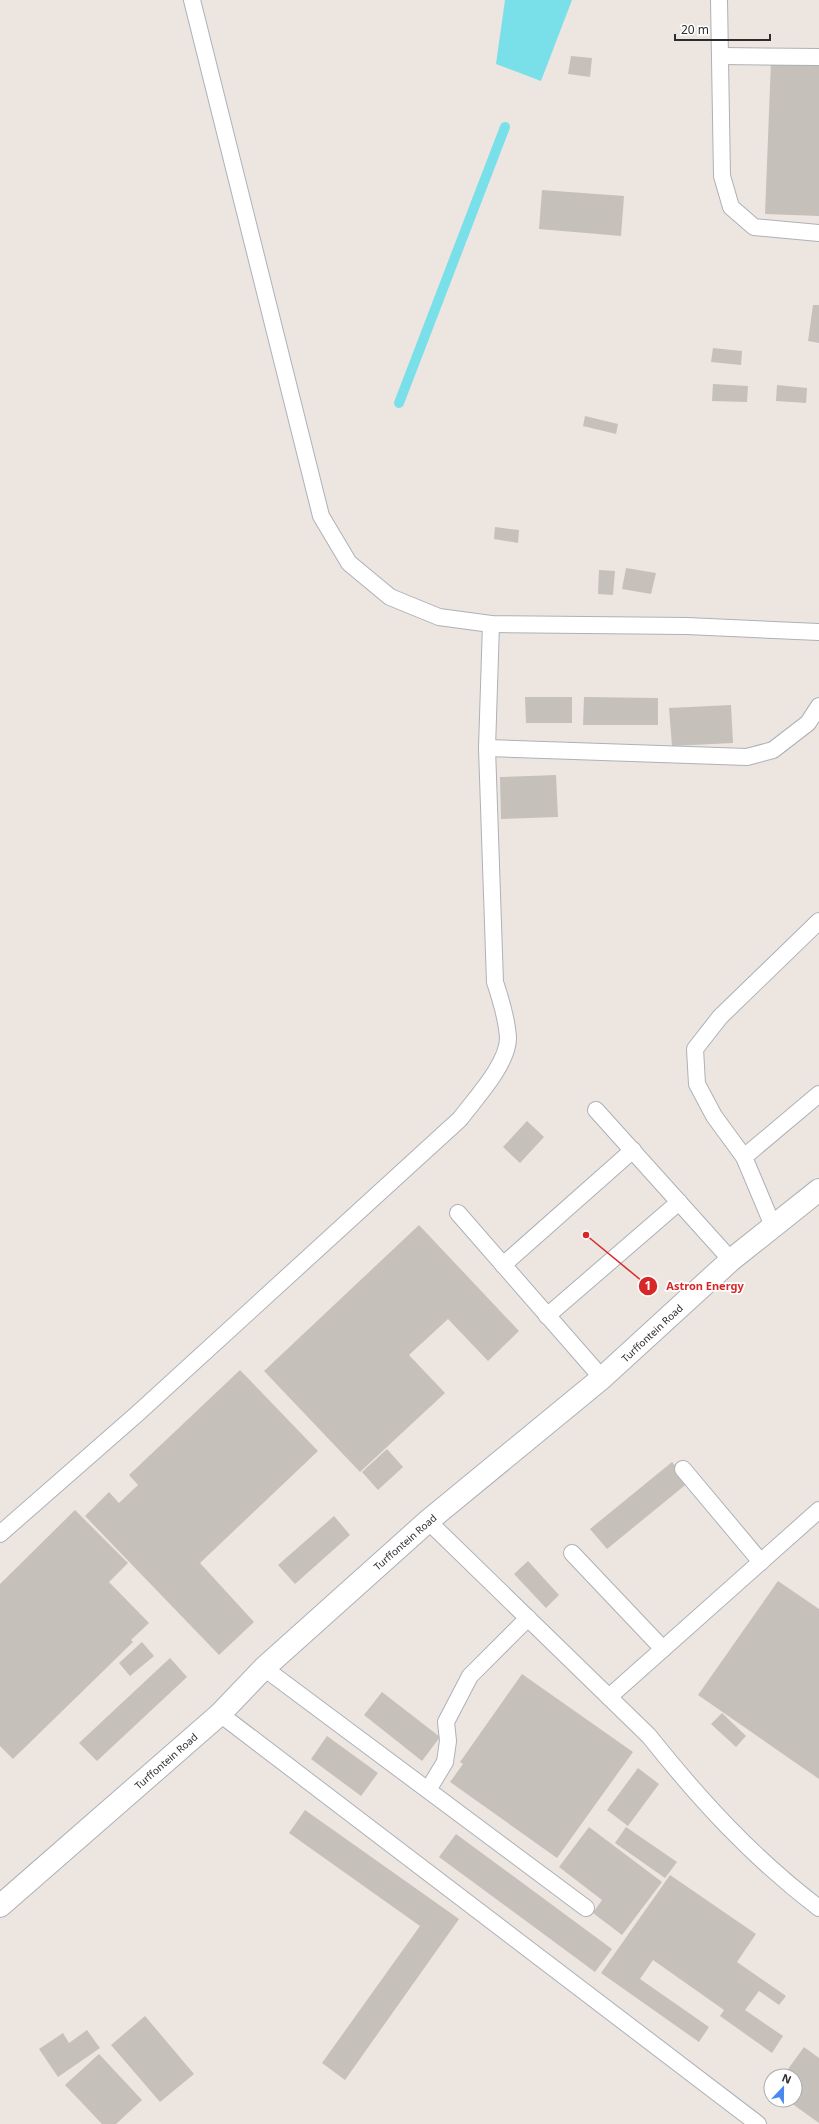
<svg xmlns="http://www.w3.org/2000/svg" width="819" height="2124" font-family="'Noto Sans',sans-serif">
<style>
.water{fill:#79e0e9}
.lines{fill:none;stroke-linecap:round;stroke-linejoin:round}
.stream{stroke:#79e0e9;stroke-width:10}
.building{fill:#c6c0bb}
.service-casing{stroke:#adb1b8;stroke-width:18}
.tertiary-casing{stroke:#adb1b8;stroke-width:24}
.service{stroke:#fff;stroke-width:16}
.tertiary{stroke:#fff;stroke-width:22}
.labels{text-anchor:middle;stroke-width:3.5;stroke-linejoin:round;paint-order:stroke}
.street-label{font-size:10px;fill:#2d2d2d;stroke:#fff}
.leader{fill:none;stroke:#d62828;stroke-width:1.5}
.callout-dot{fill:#d62828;stroke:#fff;stroke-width:1.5}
.mark-label{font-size:12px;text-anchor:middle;font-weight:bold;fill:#fff}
.callout-label{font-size:11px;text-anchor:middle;font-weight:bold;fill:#d62828;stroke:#fff;stroke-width:3.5;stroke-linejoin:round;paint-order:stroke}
</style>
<rect width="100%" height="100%" fill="#ede5e0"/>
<path class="water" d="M505 0H572L541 81 496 64Z"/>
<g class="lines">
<path class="stream" d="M399 403 505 127"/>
</g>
<g class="building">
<path d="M571 56 592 58 590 77 568 74Z"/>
<path d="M771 61 819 63V216L765 214Z"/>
<path d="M542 190 624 196 621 236 539 229Z"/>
<path d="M813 305H819V343L808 341Z"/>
<path d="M713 348 742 351 741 365 711 362Z"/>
<path d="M713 384 748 386 747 402 712 401Z"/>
<path d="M777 385 807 388 806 403 776 401Z"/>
<path d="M585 416 618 424 616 434 583 426Z"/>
<path d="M495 527 519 530 518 543 494 539Z"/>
<path d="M626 568 656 573 651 594 622 589Z"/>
<path d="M599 570 615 571 613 595 598 594Z"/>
<path d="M525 697H572V723H526Z"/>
<path d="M584 697 658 698V725H583Z"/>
<path d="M731 705 733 743 672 746 669 708Z"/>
<path d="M556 775 558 817 501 819 500 777Z"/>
<path d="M527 1121 544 1137 520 1163 503 1147Z"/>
<path d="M419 1225 519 1331 488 1361 448 1319 409 1355 445 1393 360 1472 264 1371Z"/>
<path d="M240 1370 318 1451 200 1563 254 1622 219 1655 85 1516 109 1492 119 1503 138 1485 129 1475Z"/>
<path d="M387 1449 403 1467 378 1490 362 1472Z"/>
<path d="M672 1462 689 1482 607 1549 590 1529Z"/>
<path d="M75 1510 128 1563 109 1582 149 1623 131 1640 133 1642 13 1759 0 1746V1584Z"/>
<path d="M334 1516 350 1535 295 1584 278 1565Z"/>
<path d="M528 1561 559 1595 546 1608 514 1574Z"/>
<path d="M778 1581 819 1609V1779L698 1695Z"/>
<path d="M142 1642 154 1656 130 1676 119 1663Z"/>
<path d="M170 1658 187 1677 97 1761 79 1743Z"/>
<path d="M522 1674 633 1752 557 1858 450 1782 463 1764 460 1762Z"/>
<path d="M382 1692 440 1737 422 1761 364 1715Z"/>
<path d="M722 1713 746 1736 736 1747 711 1724Z"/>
<path d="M327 1736 378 1773 361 1796 311 1759Z"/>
<path d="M638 1768 659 1784 628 1826 607 1810Z"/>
<path d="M305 1810 459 1919 345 2080 322 2063 420 1926 289 1833Z"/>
<path d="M589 1827 662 1882 622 1935 593 1913 602 1900 559 1867Z"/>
<path d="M626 1827 677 1862 665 1878 615 1843Z"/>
<path d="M456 1834 612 1949 595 1972 439 1857Z"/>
<path d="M670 1875 756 1934 737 1962 786 1996 779 2005 759 1991 745 2010 783 2036 772 2053 720 2016 724 2010 653 1960 640 1979 709 2027 699 2042 601 1973Z"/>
<path d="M145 2016 194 2074 160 2102 111 2045Z"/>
<path d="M87 2030 100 2048 58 2077 39 2049 63 2033 69 2043Z"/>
<path d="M804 2047 819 2058V2123L787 2100H795V2076H783Z"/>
<path d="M99 2054 142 2100 116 2124H102L65 2085Z"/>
</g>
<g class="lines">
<g class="service-casing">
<g id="service">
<path d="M192 0 321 516 349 563 390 597 439 617 491 624 687 626 819 632"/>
<path d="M719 0 722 176 731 207 754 227 819 233"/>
<path d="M720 56 819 57"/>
<path d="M487 748 747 757 773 750 808 723 819 706"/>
<path d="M596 1110 731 1260"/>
<path d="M744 1157 819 1094"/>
<path d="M458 1213 602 1378"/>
<path d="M773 1226 744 1157 714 1116 697 1084 695 1049 720 1017 819 921"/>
<path d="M503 1265 633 1150"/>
<path d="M547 1316 679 1202"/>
<path d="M683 1469 761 1562"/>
<path d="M428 1521 649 1736C700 1800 753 1858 819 1908"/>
<path d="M0 1534 137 1414 460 1119C475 1099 508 1064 508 1038 507 1019 501 1000 495 982L487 748 491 624"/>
<path d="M572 1553 663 1649"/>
<path d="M264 1668 586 1908"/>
<path d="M609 1697 819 1510"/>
<path d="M220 1714 758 2124"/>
<path d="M428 1790 445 1762 448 1741 446 1722 470 1676 528 1618"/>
</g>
</g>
<g class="tertiary-casing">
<path id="tertiary" d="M0 1906 220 1714 264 1668 428 1521 602 1378 731 1260 819 1190"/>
</g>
<use href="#service" class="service"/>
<use href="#tertiary" class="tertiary"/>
</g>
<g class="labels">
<g class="street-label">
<text transform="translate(652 1333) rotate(-43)" y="4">Turffontein Road</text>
<text transform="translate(405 1542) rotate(-41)" y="4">Turffontein Road</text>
<text transform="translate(166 1761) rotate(-41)" y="4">Turffontein Road</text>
</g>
</g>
<path class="leader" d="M586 1235L648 1286"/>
<g class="callout-dot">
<circle cx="586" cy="1235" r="4"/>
<circle cx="648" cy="1286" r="10"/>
</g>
<g class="mark-label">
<text x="648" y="1290">1</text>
</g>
<g class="callout-label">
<text x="705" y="1290">Astron Energy</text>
</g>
<g transform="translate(783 2088) rotate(22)"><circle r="19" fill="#ffffff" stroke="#ababab"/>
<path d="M0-3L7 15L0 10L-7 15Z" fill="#4988f1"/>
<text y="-6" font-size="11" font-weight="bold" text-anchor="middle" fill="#2d2d2d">N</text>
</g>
<path d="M675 34v6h95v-6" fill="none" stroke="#2d2d2d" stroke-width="2"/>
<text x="681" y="34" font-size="12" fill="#2d2d2d" stroke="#ffffff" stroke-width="3" paint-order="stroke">20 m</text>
</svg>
